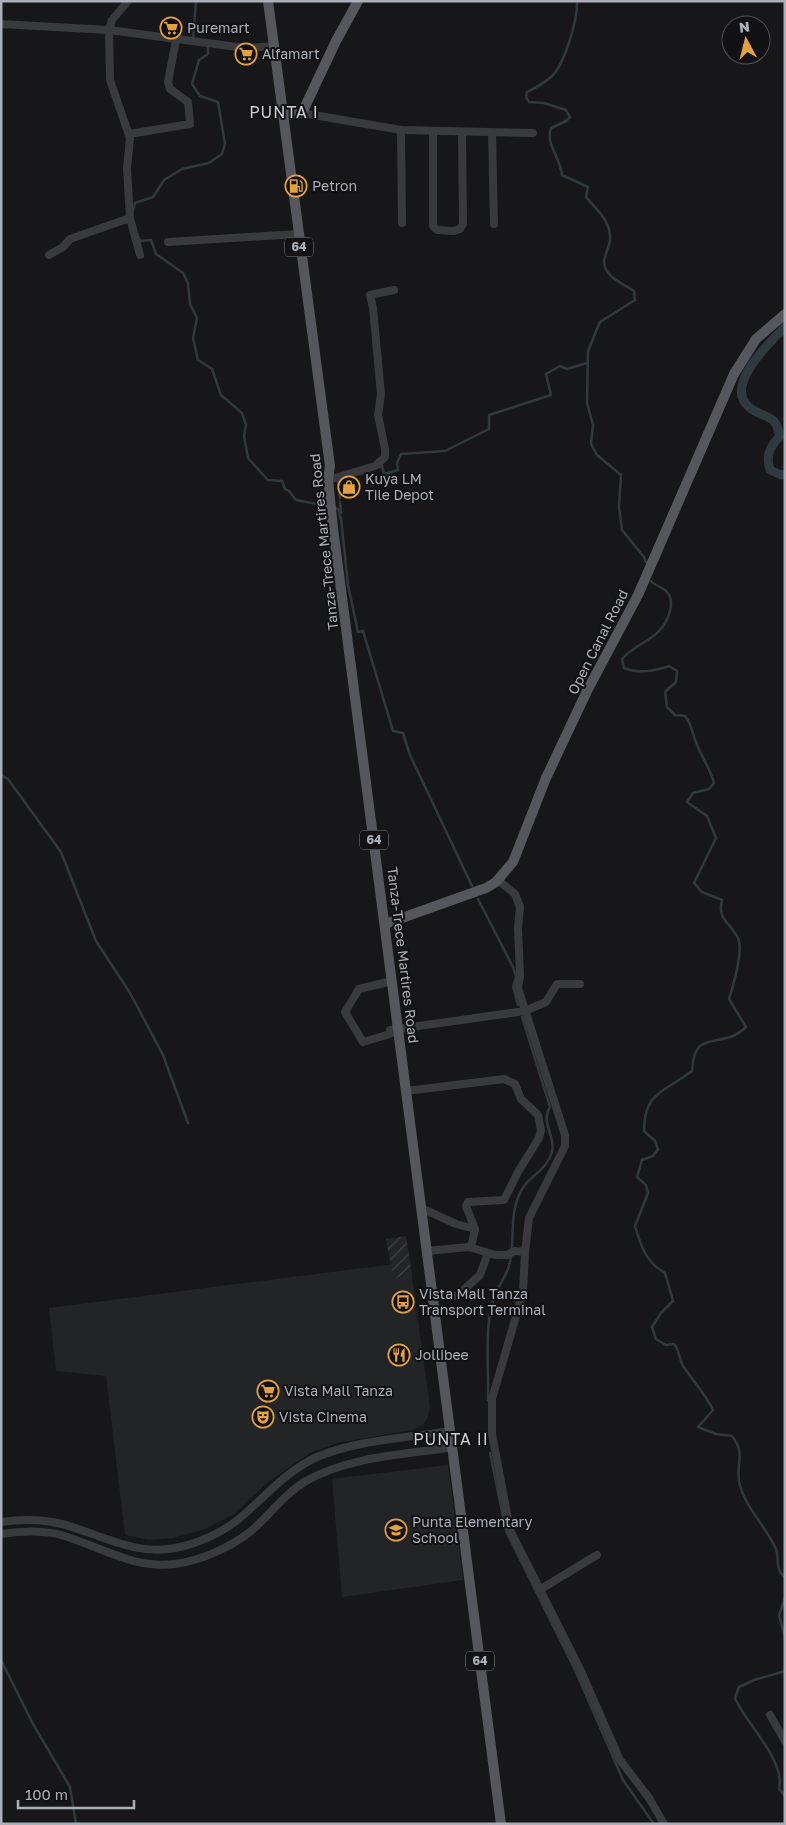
<svg xmlns="http://www.w3.org/2000/svg" width="786" height="1825" font-family="'Golos Text',sans-serif">
<style>
.built{fill:#232426}
.industrial{fill:url(#industrial-furrows)}
.lines{fill:none;stroke-linecap:round;stroke-linejoin:round}
.stream{stroke:#30393e;stroke-width:2.5}
.canal{stroke:#30393e;stroke-width:9}
.minor{stroke:#393a3e;stroke-width:8}
.major{stroke:#55575d;stroke-width:10}
.labels{text-anchor:middle;stroke-width:4;stroke-linejoin:round;paint-order:stroke}
.shield{fill:#121214;stroke:#7d8187;stroke-width:1}
.shield-label{font-size:12px;font-weight:bold;fill:#abb0b8}
.poi-label{font-size:14px;fill:#abb0b8;stroke:#121214;text-anchor:start}
.street-label{font-size:14px;fill:#abb0b8;stroke:#121214}
.quarter-label{font-size:16px;letter-spacing:1px;fill:#cbced4;stroke:#121214}
</style>
<defs>
<pattern id="industrial-furrows" width="10" height="10" patternUnits="userSpaceOnUse" patternTransform="scale(1.25)"><rect width="10" height="10" fill="#232426"/><path d="M-1 1l2-2M0 10L10 0M9 11l2-2" fill="none" stroke="#404143"/></pattern>
</defs>
<rect width="100%" height="100%" fill="#171719"/>
<g class="built">
<path d="M410 1262 430 1407 427 1419 423 1425 412 1430 337 1443 310 1453 268 1482 234 1514 203 1530 173 1538 149 1540 125 1535 106 1376 56 1371 49 1308Z"/>
<path d="M448 1465 463 1580 342 1597 332 1479Z"/>
</g>
<path class="industrial" d="M406 1236 412 1275 393 1278 386 1239Z"/>
<g class="lines">
<g class="stream">
<path d="M577 1C578 19 565 62 553 75 545 83 537 87 527 92L526 97 529 102 544 103 566 110 570 117 566 121 551 128C545 144 560 156 562 175L588 187 586 197C596 209 609 219 610 236 612 250 595 261 611 276 617 282 627 286 634 291L635 300 600 322 588 351 587 403 593 425 591 444 597 455 621 475 619 507 622 530 644 557 646 562"/>
<path d="M193 39 196 1"/>
<path d="M132 214 135 203 153 197 164 180 182 169 209 163 222 154 225 144 218 102 200 96 192 84 199 60 208 54V45"/>
<path d="M139 238 140 241 151 240 156 254 183 273 188 283 190 304 197 318 193 338 198 360 212 369 221 395 242 413 246 425 244 436 248 458 268 480 282 481 285 489 289 491 296 500 328 506"/>
<path d="M376 468 382 466 384 474 398 470 397 463 401 454 445 451 489 429V415L551 395 546 374 560 366 567 369 587 363"/>
<path d="M356 475 369 471"/>
<path d="M338 480 340 498"/>
<path d="M340 502 341 513"/>
<path d="M334 507 339 510 341 520"/>
<path d="M341 518 348 585 358 632 363 631 393 731 403 733 410 755 472 886"/>
<path d="M651 581C655 586 663 587 667 592 676 602 668 622 659 631 649 642 632 647 622 659L624 668C639 674 654 671 669 666L677 671 676 682 665 692 667 707 675 715 685 716C692 725 692 732 696 742 701 756 710 768 714 783L709 789 693 793 687 802 707 816 716 838 694 883 702 892 722 900C717 920 730 922 738 938 744 950 733 986 729 999L746 1027C722 1051 694 1026 692 1071 664 1092 644 1092 644 1131L655 1141 658 1149 653 1156 642 1160 637 1177 646 1185 648 1193 635 1226C641 1247 646 1262 665 1273L673 1301 661 1313 652 1327 656 1339 666 1345 674 1344C680 1351 679 1359 683 1366 693 1381 705 1393 713 1410L698 1427 716 1434 732 1436C746 1454 736 1462 739 1481 743 1505 766 1526 776 1549 780 1559 774 1569 785 1577"/>
<path d="M1 775 8 779 61 852 96 941 130 993 163 1055 188 1123"/>
<path d="M478 899 513 967 516 977 513 987 518 1005"/>
<path d="M512 1249C513 1228 511 1203 525 1185 534 1174 548 1167 552 1152 556 1136 540 1123 550 1107L522 1017"/>
<path d="M488 1400C489 1372 484 1323 494 1298 499 1282 510 1273 511 1255"/>
<path d="M490 1453 506 1531 576 1672 623 1780 654 1824"/>
<path d="M785 1598 779 1615 785 1638"/>
<path d="M1 1660 33 1724 70 1787 76 1824"/>
<path d="M785 1671 754 1680 739 1687 735 1698C745 1723 786 1760 779 1789L785 1796"/>
</g>
<path class="canal" d="M785 327C771 341 723 386 749 407 763 419 778 413 779 437 769 448 766 456 770 470L781 475 785 474"/>
<g class="minor">
<path d="M128 1 112 20 109 30 110 80 130 138 127 168 130 218 140 255"/>
<path d="M1 24 109 30 245 48 275 46"/>
<path d="M302 113 401 130 533 133"/>
<path d="M401 130 402 223"/>
<path d="M433 131V226L437 230 454 231 460 229 463 224 462 132"/>
<path d="M492 133 494 224"/>
<path d="M129 134 190 124 188 102 170 89 168 82 176 40"/>
<path d="M168 242 298 234"/>
<path d="M49 255 63 247 70 239 130 218"/>
<path d="M328 480 375 466 385 457V449L378 415 381 394 373 308 370 295 394 290"/>
<path d="M392 981 359 989 345 1012 363 1042 390 1034V1030L525 1011 546 1002 557 984H580"/>
<path d="M406 1091 504 1079 515 1084 521 1099 538 1115 541 1130 539 1138 518 1172 504 1200 468 1202 466 1206 475 1229"/>
<path d="M421 1208 456 1224 475 1229 471 1247"/>
<path d="M427 1251 469 1247 495 1255H507L514 1251 525 1252 529 1218 565 1146V1135L518 988 520 976 518 928 520 907 515 894 498 880"/>
<path d="M525 1252 523 1292 492 1399V1434L510 1530 580 1669 620 1760 649 1798 664 1824"/>
<path d="M433 1296H457L480 1275 488 1253"/>
<path d="M1 1522C21 1519 42 1519 62 1524 100 1534 134 1556 175 1548 197 1544 222 1533 240 1518 265 1497 286 1471 317 1457 356 1440 408 1438 450 1431"/>
<path d="M1 1534C21 1531 42 1530 61 1535 99 1546 133 1569 174 1564 200 1561 229 1548 250 1532 269 1516 284 1494 306 1481 350 1456 404 1455 453 1447"/>
<path d="M541 1589 597 1555"/>
<path d="M770 1715 785 1741"/>
</g>
<g class="major">
<path d="M268 1 330 466 328 480 333 528 501 1824"/>
<path d="M283 115 302 113 336 41 358 1"/>
<path d="M385 924 486 888 496 882 513 862 546 778 587 691 638 595 734 374 756 339 785 314"/>
</g>
</g>
<defs>
<g id="supermarket-ring" transform="scale(1.125)"><circle r="9.5" fill="#121214" stroke="#e4a045" stroke-width="1.5"/><path d="M-6-5.5h2.5l.6 2H6L4.5 2H-2.5L-4.4-4H-6ZM-1.5 3.2a1.3 1.3 0 1 0 .1 0ZM3 3.2a1.3 1.3 0 1 0 .1 0Z" fill="#e4a045"/></g>
<g id="fuel-ring" transform="scale(1.125)"><circle r="9.5" fill="#121214" stroke="#e4a045" stroke-width="1.5"/><path d="M-5.5-6h7V0h2V4h1.3V-2.5L3-4.5l.8-.8L6-3V5H2.5V1h-1V6h-7ZM-4.2-4.7v3.2H.2V-4.7Z" fill="#e4a045"/></g>
<g id="shop-ring" transform="scale(1.125)"><circle r="9.5" fill="#121214" stroke="#e4a045" stroke-width="1.5"/><path d="M-5-2.5h2.3a2.7 3.5 0 0 1 5.4 0H5L5.5 6h-11ZM-1.5-2.5h3a1.5 2.3 0 0 0-3 0Z" fill="#e4a045"/></g>
<g id="bus-ring" transform="scale(1.125)"><circle r="9.5" fill="#121214" stroke="#e4a045" stroke-width="1.5"/><path d="M-5-6H5V4H4V6H2V4H-2V6H-4V4H-5ZM-3.5-4V0h7V-4ZM-3.5 1.2v1.5H-2V1.2ZM2 1.2v1.5H3.5V1.2Z" fill="#e4a045"/></g>
<g id="restaurant-ring" transform="scale(1.125)"><circle r="9.5" fill="#121214" stroke="#e4a045" stroke-width="1.5"/><path d="M-5-6h1v4h1v-4h1v4h1v-4h1v5L-1.5 .5V6h-2V.5L-5-1ZM5-6V6H3V1.5H1.5Q1.5-4 5-6Z" fill="#e4a045"/></g>
<g id="theatre-ring" transform="scale(1.125)"><circle r="9.5" fill="#121214" stroke="#e4a045" stroke-width="1.5"/><path d="M-5-5.5Q0-4 5-5.5V0Q5 5 0 6Q-5 5-5 0ZM-3.3-2.5H-1v1.5H-3.3ZM1-2.5H3.3v1.5H1ZM-2.8 1Q0 5.5 2.8 1Z" fill="#e4a045"/></g>
<g id="school-ring" transform="scale(1.125)"><circle r="9.5" fill="#121214" stroke="#e4a045" stroke-width="1.5"/><path d="M0-5L7-2L0 1L-7-2ZM-4 1L0 2.5L4 1V4Q0 6-4 4Z" fill="#e4a045"/></g>
</defs>
<g fill-rule="evenodd">
<use href="#supermarket-ring" x="171" y="28"/>
<use href="#supermarket-ring" x="246" y="54"/>
<use href="#fuel-ring" x="296" y="186"/>
<use href="#shop-ring" x="349" y="487"/>
<use href="#bus-ring" x="403" y="1302"/>
<use href="#restaurant-ring" x="399" y="1355"/>
<use href="#supermarket-ring" x="268" y="1391"/>
<use href="#theatre-ring" x="263" y="1417"/>
<use href="#school-ring" x="396" y="1530"/>
</g>
<g class="labels">
<g class="shield">
<rect x="285" y="237.5" width="28" height="19" rx="4"/>
<rect x="360" y="830.5" width="28" height="19" rx="4"/>
<rect x="466" y="1651.5" width="28" height="19" rx="4"/>
</g>
<g class="shield-label">
<text x="299" y="251">64</text>
<text x="374" y="844">64</text>
<text x="480" y="1665">64</text>
</g>
<g class="poi-label">
<text x="187" y="33">Puremart</text>
<text x="262" y="59">Alfamart</text>
<text x="312" y="191">Petron</text>
<text x="365" y="484">Kuya LM<tspan x="365" dy="16">Tile Depot</tspan></text>
<text x="419" y="1299">Vista Mall Tanza<tspan x="419" dy="16">Transport Terminal</tspan></text>
<text x="415" y="1360">Jollibee</text>
<text x="284" y="1396">Vista Mall Tanza</text>
<text x="279" y="1422">Vista Cinema</text>
<text x="412" y="1527">Punta Elementary<tspan x="412" dy="16">School</tspan></text>
</g>
<g class="street-label">
<text transform="translate(324 542) rotate(-96)" y="5">Tanza-Trece Martires Road</text>
<text transform="translate(598 642) rotate(-63)" y="5">Open Canal Road</text>
<text transform="translate(403 955) rotate(83)" y="5">Tanza-Trece Martires Road</text>
</g>
<g class="quarter-label">
<text x="284" y="118">PUNTA I</text>
<text x="451" y="1445">PUNTA II</text>
</g>
</g>
<rect width="786" height="1825" fill="none" stroke="#abb0b8" stroke-width="5"/>
<g transform="translate(746 40) rotate(353)"><circle r="24" fill="#121214" stroke="#4f5156"/>
<path d="M0-4L9 19L0 12L-9 19Z" fill="#e4a045"/>
<text y="-8" font-size="14" font-weight="bold" text-anchor="middle" fill="#abb0b8">N</text>
</g>
<path d="M18 1800v8h116v-8" fill="none" stroke="#abb0b8" stroke-width="2.5"/>
<text x="25" y="1800" font-size="15" fill="#abb0b8" stroke="#121214" stroke-width="4" paint-order="stroke">100 m</text>
</svg>
